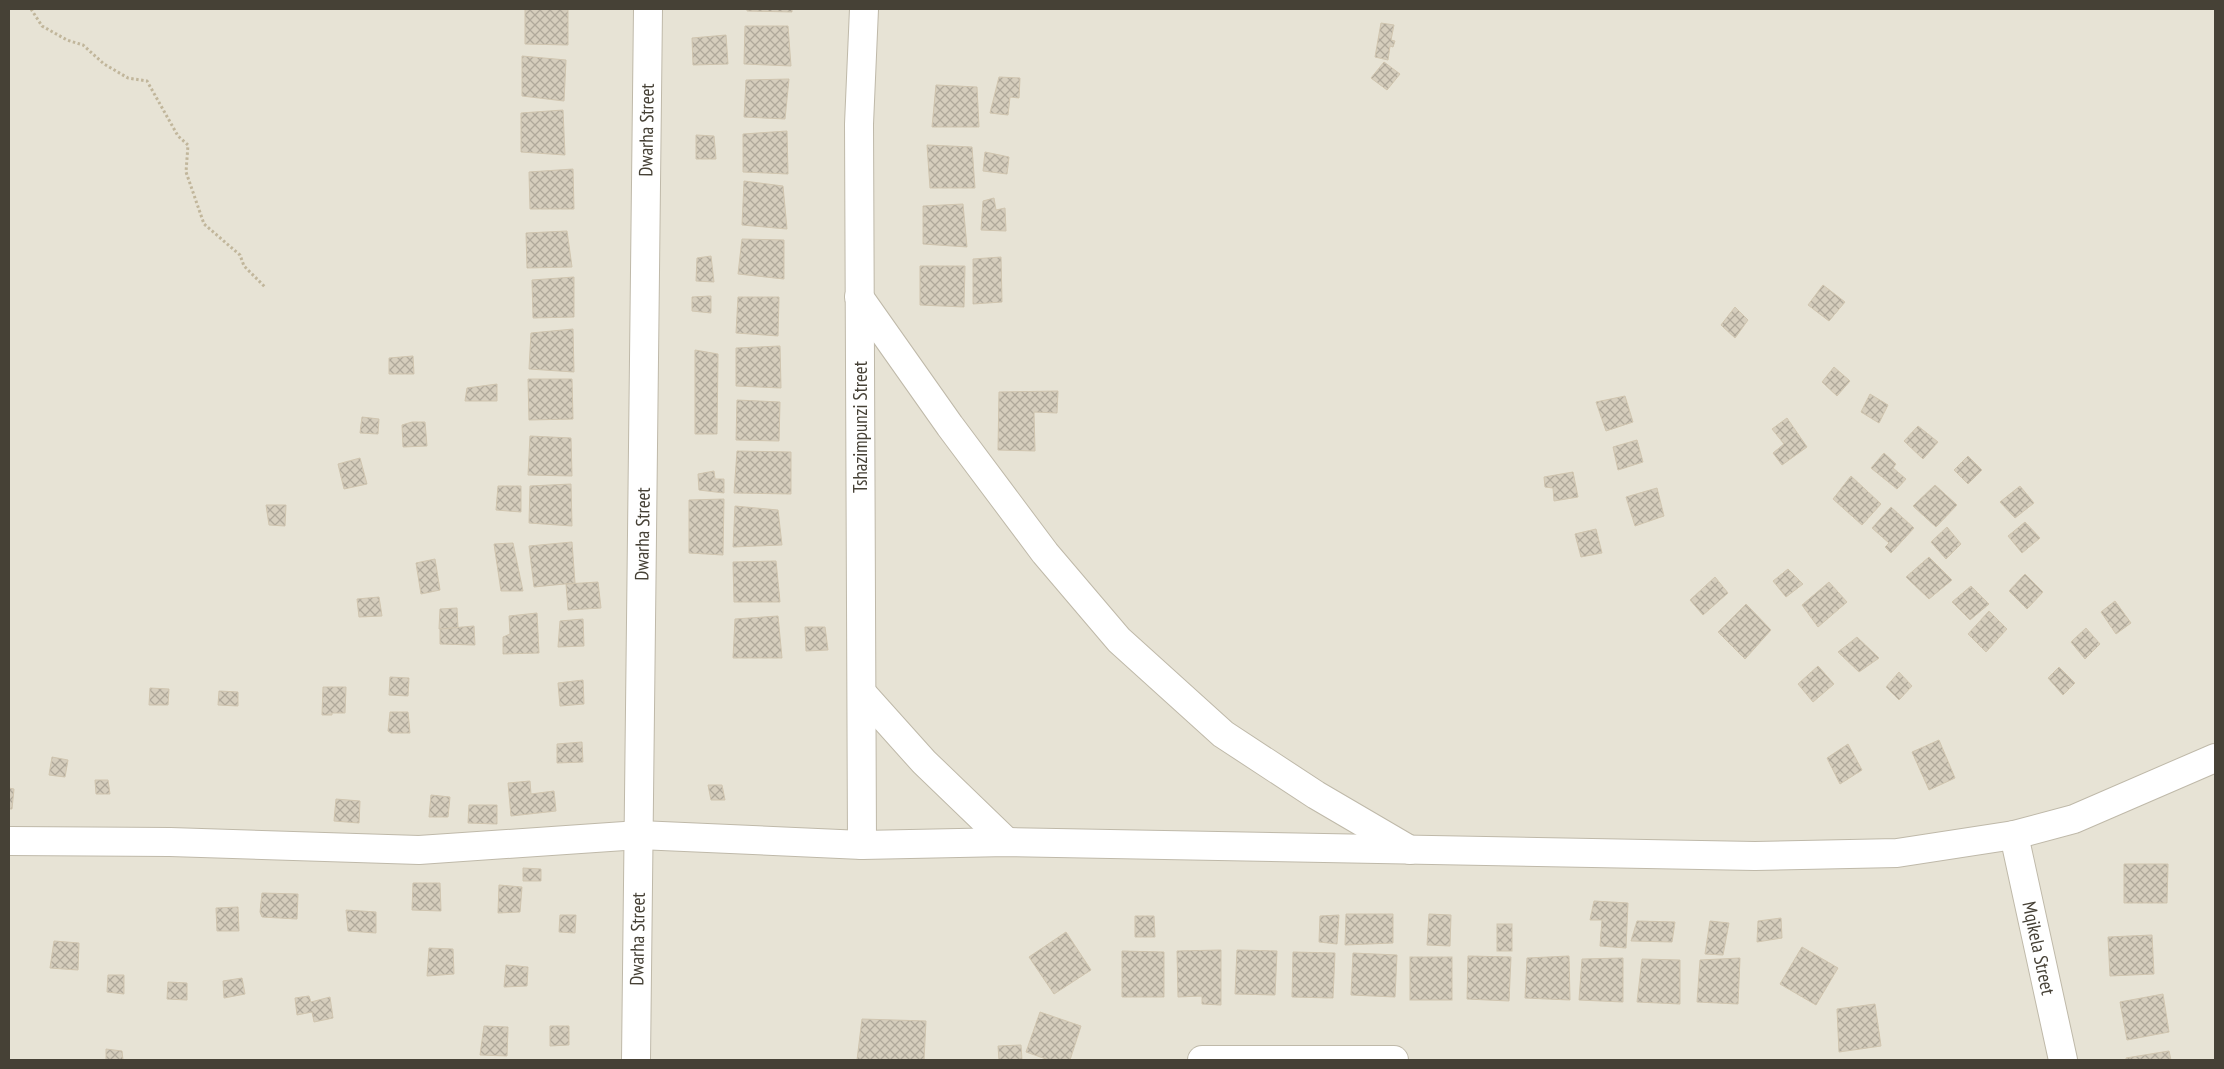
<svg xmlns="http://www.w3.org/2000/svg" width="2224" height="1069" font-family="'PT Sans Narrow',sans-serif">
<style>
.residential{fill:#e7e3d5}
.building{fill:url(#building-cross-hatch);stroke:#d0c5af}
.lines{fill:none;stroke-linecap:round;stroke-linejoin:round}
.street-casing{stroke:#bfb9a9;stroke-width:30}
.path{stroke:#c1b69b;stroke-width:3;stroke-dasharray:2.5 2.5;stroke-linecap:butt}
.street{stroke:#fff;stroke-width:28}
.labels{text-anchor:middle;stroke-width:5;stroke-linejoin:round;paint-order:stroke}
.street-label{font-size:19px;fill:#464136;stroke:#fff}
</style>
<defs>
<pattern id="building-cross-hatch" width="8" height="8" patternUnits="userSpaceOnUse" patternTransform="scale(1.25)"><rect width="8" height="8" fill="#d5cdbc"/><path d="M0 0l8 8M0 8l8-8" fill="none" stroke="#afa89a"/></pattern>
</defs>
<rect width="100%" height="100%" fill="#f3f0e7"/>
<rect class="residential" x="9" y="9" width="2206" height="1051"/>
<g class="building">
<path d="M525 9H568V45L525 44Z"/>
<path d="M747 9H792V12L747 11Z"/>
<path d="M1381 23 1394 25 1391 40 1395 41 1393 47 1390 46 1388 60 1375 57Z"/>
<path d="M745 26H788L791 66 744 64Z"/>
<path d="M726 35 728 64 693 65 692 38Z"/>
<path d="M522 56 566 60 564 101 522 96Z"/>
<path d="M1384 62 1400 74 1387 90 1371 78Z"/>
<path d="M999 77 1020 78 1019 98 1010 97 1008 115 990 113Z"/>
<path d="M789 79 785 119 744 117 746 80Z"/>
<path d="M936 85 977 87 979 127H932Z"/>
<path d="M563 110 565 155 521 152V113Z"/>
<path d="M787 131 788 174 743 172V134Z"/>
<path d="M696 135 714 136 716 159H696Z"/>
<path d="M927 145 972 147 975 188H930Z"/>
<path d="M985 152 1009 157 1007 174 983 171Z"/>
<path d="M573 169 574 209H530L529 172Z"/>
<path d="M744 181 783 186 787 229 742 225Z"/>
<path d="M994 198 996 210 1005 208 1006 231 981 230 983 201Z"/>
<path d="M963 204 967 247 923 244V206Z"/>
<path d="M567 231 572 267 527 268 526 233Z"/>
<path d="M742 239 784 240V279L738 274Z"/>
<path d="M711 256 714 282 696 281 697 258Z"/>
<path d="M1001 257 1002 302 973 304V259Z"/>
<path d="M920 266H965L964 307 920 305Z"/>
<path d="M574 277V317L533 318 532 280Z"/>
<path d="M1823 285 1845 302 1829 321 1808 305Z"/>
<path d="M711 296V313L692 311V297Z"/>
<path d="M738 297H779L778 336 736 333Z"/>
<path d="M1735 307 1748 320 1735 338 1721 325Z"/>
<path d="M573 329 574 372 529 369 531 333Z"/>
<path d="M780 346 781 388 736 386V348Z"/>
<path d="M695 350 718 354 717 434H695Z"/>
<path d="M413 356 414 374H389V358Z"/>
<path d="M1834 367 1850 381 1837 396 1822 382Z"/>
<path d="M528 379H572L573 419 529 420Z"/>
<path d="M497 384V401H465L467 388Z"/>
<path d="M1058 391 1057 413 1034 412 1035 451 998 450 999 392Z"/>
<path d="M1870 394 1888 405 1879 423 1861 412Z"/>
<path d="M1625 396 1633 422 1606 431 1596 402Z"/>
<path d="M737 400 780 402 779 441 736 440Z"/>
<path d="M362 417 379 419 378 434 360 433Z"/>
<path d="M1787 418 1807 447 1782 465 1773 453 1784 444 1772 429Z"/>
<path d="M412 422H425L427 446 403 447 402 425Z"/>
<path d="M1918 426 1938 442 1923 459 1904 441Z"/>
<path d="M530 436 571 438 572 476 528 475Z"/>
<path d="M1637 440 1643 462 1618 470 1613 447Z"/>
<path d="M737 451 791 452V494L734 493Z"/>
<path d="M1884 453 1896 464 1893 468 1906 479 1897 489 1871 468Z"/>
<path d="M1968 456 1982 470 1968 484 1954 470Z"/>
<path d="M360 458 367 484 344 489 338 464Z"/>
<path d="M714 471 715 479H724V493L699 490 698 474Z"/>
<path d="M1573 472 1578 497 1554 501 1553 488 1545 487 1544 477Z"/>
<path d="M1851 476 1881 504 1862 525 1833 499Z"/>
<path d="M571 484 572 526 529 523 530 486Z"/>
<path d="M1935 485 1957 505 1936 527 1913 506Z"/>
<path d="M498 486H521V512L496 510Z"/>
<path d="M2020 486 2034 503 2015 518 2000 502Z"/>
<path d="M1657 488 1664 516 1635 526 1626 497Z"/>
<path d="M724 499 723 555 689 553V500Z"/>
<path d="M266 505H286L285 526 269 525Z"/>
<path d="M735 506 778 510 782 545 733 547Z"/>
<path d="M1891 507 1914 528 1891 553 1885 547 1889 543 1872 528Z"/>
<path d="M2025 522 2040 538 2022 553 2008 536Z"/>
<path d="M1947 527 1961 544 1946 559 1931 542Z"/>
<path d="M1596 529 1602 553 1581 557 1575 534Z"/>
<path d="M572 542 575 583 534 587 529 546Z"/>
<path d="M513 543 523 591H501L494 544Z"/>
<path d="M1929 557 1952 580 1929 599 1906 577Z"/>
<path d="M435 559 440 590 421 594 416 563Z"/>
<path d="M776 561 780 602H734L733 562Z"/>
<path d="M1788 569 1803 584 1786 597 1773 581Z"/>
<path d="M2025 574 2043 592 2027 609 2009 591Z"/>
<path d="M1715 577 1728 593 1703 615 1690 600Z"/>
<path d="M598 582 601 608 568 610 566 584Z"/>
<path d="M1829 582 1847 602 1818 627 1802 605Z"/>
<path d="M1971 586 1989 604 1970 620 1952 602Z"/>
<path d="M379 597 382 616 359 617 357 599Z"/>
<path d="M2115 601 2131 623 2116 634 2101 612Z"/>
<path d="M1746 604 1771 630 1745 659 1718 632Z"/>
<path d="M457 608 458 628 439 629 440 609Z"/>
<path d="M1989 611 2007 629 1986 652 1968 634Z"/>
<path d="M537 613 539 653 503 654V637L510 634 509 616Z"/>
<path d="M778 616 782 658H733L735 619Z"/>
<path d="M583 619 584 646 558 647 560 621Z"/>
<path d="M474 626 475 645 440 644V629Z"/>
<path d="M805 627H825L828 650 806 651Z"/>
<path d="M2086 628 2100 644 2085 659 2071 642Z"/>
<path d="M1857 637 1879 658 1859 672 1838 652Z"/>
<path d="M1818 666 1834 684 1813 702 1798 684Z"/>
<path d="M2059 667 2075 683 2063 695 2048 678Z"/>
<path d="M1899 672 1912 686 1899 700 1886 687Z"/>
<path d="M390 677 409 678 408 696 389 695Z"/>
<path d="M583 680 584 704 560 706 558 683Z"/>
<path d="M323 687H346L345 713H332V715H322Z"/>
<path d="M150 688 169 689 168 705H149Z"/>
<path d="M219 691 238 692V706L218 705Z"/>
<path d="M390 712H408L410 733H391L388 731Z"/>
<path d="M1939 740 1955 778 1929 790 1912 752Z"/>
<path d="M582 742 583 762 557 763V744Z"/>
<path d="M1848 744 1862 770 1840 784 1827 758Z"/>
<path d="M52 757 68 760 65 777 49 775Z"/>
<path d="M95 780H108L110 794H96Z"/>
<path d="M530 781 531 794 554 791 556 811 511 816 508 783Z"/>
<path d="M708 785H722L725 800H711Z"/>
<path d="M9 788 14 789 12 809H9Z"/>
<path d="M431 795 450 797 448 817H429Z"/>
<path d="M336 799 360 801 359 823 334 821Z"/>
<path d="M469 805H497V824L468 823Z"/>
<path d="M2124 864H2168L2167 903H2124Z"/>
<path d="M523 868 541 869V881H523Z"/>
<path d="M413 883H440L441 911 412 910Z"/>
<path d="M499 885 522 887 520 912 498 913Z"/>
<path d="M262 893 298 894 297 919 262 917 260 912Z"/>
<path d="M1594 901 1628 903 1626 948 1600 946 1602 920H1590Z"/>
<path d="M238 907 239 931H217L216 908Z"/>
<path d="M346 910 376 912V933L348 931Z"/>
<path d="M1346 914H1393V943L1345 945Z"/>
<path d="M1429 914 1451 915 1450 946 1427 945Z"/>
<path d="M560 915H576L575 933 559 932Z"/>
<path d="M1339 915 1337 944 1319 942 1320 916Z"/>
<path d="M1135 916H1154L1155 937H1135Z"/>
<path d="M1781 918 1782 938 1757 942 1758 921Z"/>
<path d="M1637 921 1675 922 1672 942 1631 941Z"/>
<path d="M1710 921 1729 923 1723 955 1705 954Z"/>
<rect x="1497" y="924" width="15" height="27"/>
<path d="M1066 932 1091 970 1054 994 1029 957Z"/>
<path d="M2152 935 2154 974 2110 976 2108 937Z"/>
<path d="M54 941 79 943 78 970 50 968Z"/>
<path d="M1802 947 1838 968 1816 1005 1780 984Z"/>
<path d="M429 948 453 949 454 974 427 976Z"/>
<path d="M1221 950V1005L1202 1004V996L1178 997 1177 951Z"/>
<path d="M1237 950 1277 951 1275 995 1235 994Z"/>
<path d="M1122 951 1164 952V997H1122Z"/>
<path d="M1293 952 1335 953 1333 998 1292 997Z"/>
<path d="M1353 953 1397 955 1395 997 1351 995Z"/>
<path d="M1468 956 1511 957 1509 1001 1467 999Z"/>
<path d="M1569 956 1570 1000 1525 998 1527 958Z"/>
<rect x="1410" y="957" width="42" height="43"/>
<path d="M1623 958V1002L1579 1000 1582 959Z"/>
<path d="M1740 958 1738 1004 1697 1002 1700 960Z"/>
<path d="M1642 959 1680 960V1004L1637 1002Z"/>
<path d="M506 965 528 967 527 986 504 987Z"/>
<path d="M108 975H124V994L107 992Z"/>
<path d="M242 978 245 994 224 998 223 981Z"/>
<path d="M168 982 187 983V1000L167 999Z"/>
<path d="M2163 994 2169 1032 2127 1040 2120 1002Z"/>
<path d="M309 996 311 1002 330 997 333 1018 314 1022 312 1012 297 1015 295 998Z"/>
<path d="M1875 1004 1881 1046 1839 1052 1837 1009Z"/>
<path d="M1040 1012 1081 1026 1070 1060H1049L1026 1052Z"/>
<path d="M862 1019 926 1021 924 1060H857Z"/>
<path d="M484 1026 508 1027 507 1056 480 1055Z"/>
<path d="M550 1026H569V1045L550 1046Z"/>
<path d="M1021 1045 1022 1060H999L998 1046Z"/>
<path d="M106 1049 122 1051 123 1060H106Z"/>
<path d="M2169 1051 2171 1060H2126V1058Z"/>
</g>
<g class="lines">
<g class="street-casing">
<g id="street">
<path d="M859 297 950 426 1045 553 1119 640 1223 734 1316 795 1410 850"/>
<path d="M863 694 924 762 1007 842"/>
<path d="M2014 835 2063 1060"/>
<path d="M9 841 170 842 419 850 639 835 862 845 1007 842 1755 856 1897 853 2014 835 2074 819 2215 758"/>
<path d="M862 845 859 124 864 9"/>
<path d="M636 1060 648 9"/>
<path d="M1202 1060H1394"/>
</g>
</g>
<path class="path" d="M31 9 42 26 67 40 83 45 104 64 128 78 147 81 178 136 188 145 186 172 204 224 240 255 244 266 265 287"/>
<use href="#street" class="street"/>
</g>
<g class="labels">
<g class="street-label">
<text transform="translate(646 130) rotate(-89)" y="7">Dwarha Street</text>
<text transform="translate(860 427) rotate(-90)" y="7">Tshazimpunzi Street</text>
<text transform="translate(642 534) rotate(-89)" y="7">Dwarha Street</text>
<text transform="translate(637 939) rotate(-89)" y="7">Dwarha Street</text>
<text transform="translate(2039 948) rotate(78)" y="7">Mqikela Street</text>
</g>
</g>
<rect width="2224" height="1069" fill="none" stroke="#464136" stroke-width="20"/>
</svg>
